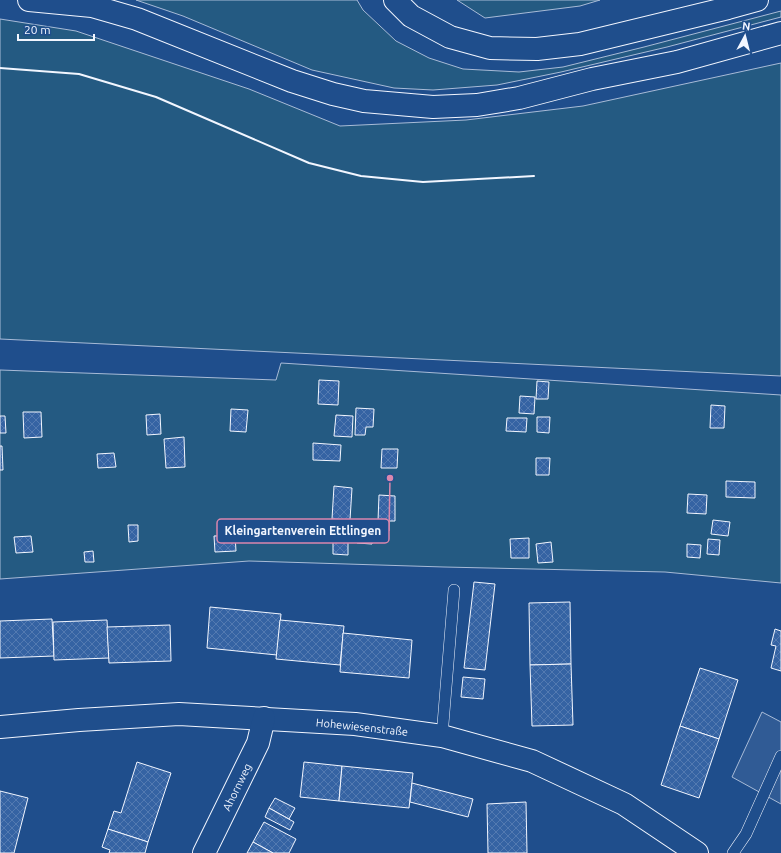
<svg xmlns="http://www.w3.org/2000/svg" width="781" height="853" font-family="Ubuntu,sans-serif">
<style>
.green{fill:#245a82;stroke:#a8bbd7}
.parking{fill:#305b95;stroke:#a8bbd7}
.building{fill:url(#building-cross-hatch);stroke:#f2f6ff}
.lines{fill:none;stroke-linecap:round;stroke-linejoin:round}
.service-casing{stroke:#f2f6ff;stroke-width:12}
.minor-casing{stroke:#f2f6ff;stroke-width:24}
.motorway-casing{stroke:#f2f6ff;stroke-width:24}
.service{stroke:#1f4e8c;stroke-width:11}
.minor{stroke:#1f4e8c;stroke-width:22}
.motorway{stroke:#1f4e8c;stroke-width:22}
.wall{stroke:#f2f6ff;stroke-width:2}
.labels{text-anchor:middle;stroke-width:3;stroke-linejoin:round;paint-order:stroke}
.street-label{font-size:11px;fill:#f2f6ff;stroke:#1f4e8c}
.leader{fill:none;stroke:#da87ad;stroke-width:1.5}
.callout-dot{fill:#da87ad;stroke:#1f4e8c;stroke-width:1.5}
.callout{fill:#1f4e8c;stroke:#da87ad;stroke-width:1.5}
.callout-label{font-size:12px;text-anchor:middle;font-weight:bold;fill:#f2f6ff}
</style>
<defs>
<pattern id="building-cross-hatch" width="8" height="8" patternUnits="userSpaceOnUse"><rect width="8" height="8" fill="#3563a3"/><path d="M0 0l8 8M0 8l8-8" fill="none" stroke="#537ab1"/></pattern>
</defs>
<rect width="100%" height="100%" fill="#1f4e8c"/>
<g class="green">
<path d="M136 0H357L363 10 396 41 429 58 463 69 519 72 563 67 644 47 781 11V17L667 47 561 72 497 85 433 90 394 88 312 70 183 16Z"/>
<path d="M457 0H600L580 6 485 18Z"/>
<path d="M0 19 76 31 249 89 340 126 466 120 583 106 781 63V376L0 339Z"/>
<path d="M281 363 781 395V583L665 572 444 567 249 561 0 579V370L276 380Z"/>
</g>
<path class="parking" d="M762 712 781 722V804L732 777Z"/>
<g class="building">
<path d="M319 380 339 381 338 405 318 404Z"/>
<path d="M537 381 549 382 548 399H536Z"/>
<path d="M520 396 535 397 534 414 519 413Z"/>
<path d="M711 405 725 406 724 428H710Z"/>
<path d="M356 408 374 409 373 427H366L365 435H355Z"/>
<path d="M231 409 248 410 246 432 230 431Z"/>
<path d="M23 412H41L42 437 24 438Z"/>
<path d="M160 414 161 434 147 435 146 415Z"/>
<path d="M336 415 353 416 352 437 334 436Z"/>
<path d="M0 416H5L6 433H0Z"/>
<path d="M537 417H550L549 433 537 432Z"/>
<path d="M507 418H527L526 432 506 431Z"/>
<path d="M184 437 185 467 166 468 164 439Z"/>
<path d="M313 443 341 445 340 461 313 460Z"/>
<path d="M0 446H2L3 470H0Z"/>
<path d="M382 449H398L397 468H381Z"/>
<path d="M114 453 116 467 98 468 97 454Z"/>
<path d="M536 458H550L549 475H536Z"/>
<path d="M726 481 755 482V498L726 497Z"/>
<path d="M334 486 352 488 350 520 332 519Z"/>
<path d="M688 494 707 495 706 514 687 513Z"/>
<path d="M379 495 395 496V521H378Z"/>
<path d="M713 520 730 522 728 536 711 534Z"/>
<path d="M359 524H374L372 544 357 543Z"/>
<path d="M128 525H138V541L129 542Z"/>
<path d="M235 535 236 551 215 552 214 536Z"/>
<path d="M31 536 33 552 16 553 14 537Z"/>
<path d="M529 538V558H511L510 539Z"/>
<path d="M333 539 348 540V555L333 554Z"/>
<path d="M708 539 720 540 719 555 707 554Z"/>
<path d="M551 542 553 562 538 563 536 544Z"/>
<path d="M687 544 701 545 700 558 687 557Z"/>
<path d="M93 551 94 562H85L84 552Z"/>
<path d="M474 582 495 584 485 670 464 668Z"/>
<path d="M570 602 571 664 530 665 529 603Z"/>
<path d="M210 607 281 614 277 655 207 648Z"/>
<path d="M52 619 54 656 0 658V621Z"/>
<path d="M107 620 109 658 54 660 53 622Z"/>
<path d="M280 620 344 626 340 665 276 659Z"/>
<path d="M170 625 171 661 109 663 107 627Z"/>
<path d="M775 629 781 631V671L771 668 776 646 771 645Z"/>
<path d="M343 633 412 640 409 678 340 672Z"/>
<path d="M571 664 573 725 532 726 530 665Z"/>
<path d="M700 668 738 680 719 739 680 726Z"/>
<path d="M463 677 485 679 483 699 461 697Z"/>
<path d="M680 726 719 739 699 798 661 785Z"/>
<path d="M137 762 171 773 148 842 108 829 114 811 121 813Z"/>
<path d="M304 762 342 766 339 801 300 797Z"/>
<path d="M342 766 413 773 409 808 339 801Z"/>
<path d="M412 783 473 799 468 817 410 802Z"/>
<path d="M0 791 28 798 14 853H0Z"/>
<path d="M275 798 295 808 289 819 269 808Z"/>
<path d="M526 802 527 853H488L487 804Z"/>
<path d="M269 808 294 822 290 830 265 817Z"/>
<path d="M264 822 296 839 289 853H273L253 842Z"/>
<path d="M108 829 148 842 145 853H109L110 850 102 847Z"/>
<path d="M253 842 273 853H247Z"/>
</g>
<g class="lines">
<g class="service-casing">
<g id="service">
<path d="M442 736 454 590"/>
<path d="M733 853 746 834 781 756"/>
</g>
</g>
<g class="minor-casing">
<g id="minor">
<path d="M0 727 79 720 179 714 355 724 442 736 532 761 624 804 697 853"/>
<path d="M204 853 258 743 264 718"/>
</g>
</g>
<g class="motorway-casing">
<g id="motorway">
<path d="M29 0 92 6 137 19 292 81 333 94 364 101 433 107 477 105 519 98 592 79 677 62 781 33"/>
<path d="M395 0 411 16 450 37 490 48 537 49 580 44 728 8 757 0"/>
</g>
</g>
<use href="#service" class="service"/>
<use href="#minor" class="minor"/>
<use href="#motorway" class="motorway"/>
<path class="wall" d="M0 68 79 74 156 97 309 163 361 176 423 182 534 176"/>
</g>
<g class="labels">
<g class="street-label">
<text transform="translate(362 727) rotate(6)" y="4">Hohewiesenstraße</text>
<text transform="translate(237 787) rotate(-64)" y="4">Ahornweg</text>
</g>
</g>
<path class="leader" d="M390 478L389 531"/>
<circle class="callout-dot" cx="390" cy="478" r="4"/>
<rect class="callout" x="217" y="519" width="172" height="24" rx="4"/>
<g class="callout-label">
<text x="303" y="535">Kleingartenverein Ettlingen</text>
</g>
<g transform="translate(745 36) rotate(7)" stroke="#1f4e8c" stroke-width="3" paint-order="stroke">
<path d="M0-3L7 15L0 10L-7 15Z" fill="#f2f6ff"/>
<text y="-6" font-size="11" font-weight="bold" text-anchor="middle" fill="#f2f6ff">N</text>
</g>
<path d="M18 34v6h76v-6" fill="none" stroke="#f2f6ff" stroke-width="2"/>
<text x="24" y="34" font-size="12" fill="#f2f6ff" stroke="#1f4e8c" stroke-width="3" paint-order="stroke">20 m</text>
</svg>
